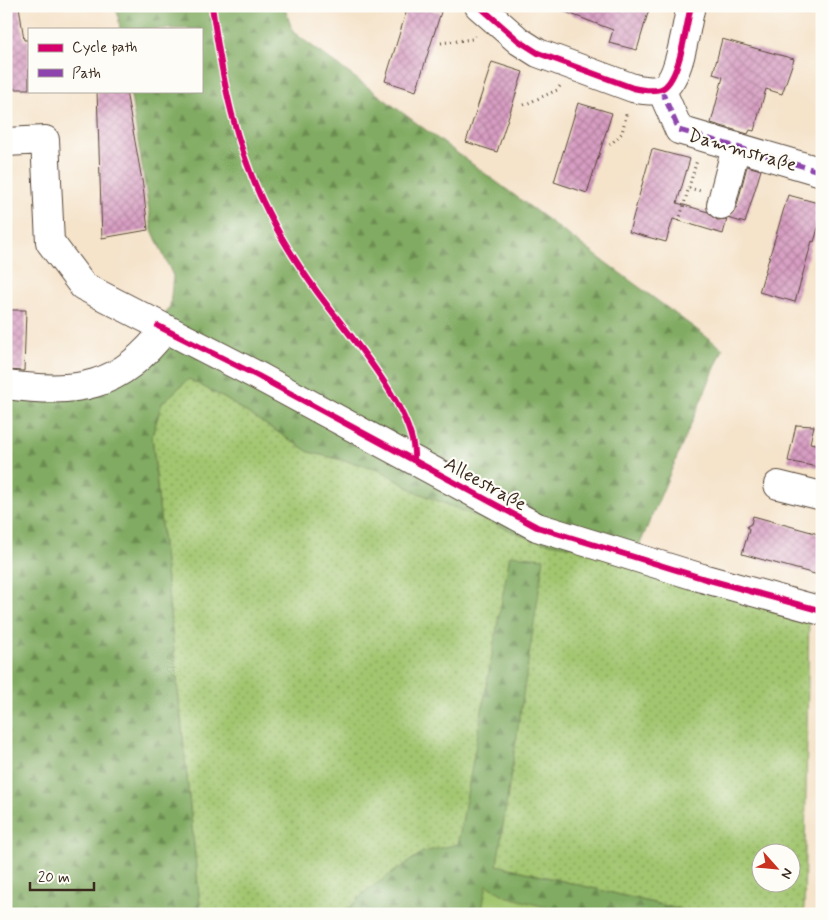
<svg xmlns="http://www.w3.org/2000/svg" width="828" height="920" font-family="Mynerve,sans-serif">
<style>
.grass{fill:url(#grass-dots);stroke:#6e7846;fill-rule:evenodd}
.forest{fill:url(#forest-firs);stroke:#5e6a40}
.garden{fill:#a2c66f;stroke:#6e7846}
.building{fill:url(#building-cross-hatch)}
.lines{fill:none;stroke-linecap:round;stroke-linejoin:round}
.minor-casing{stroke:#574638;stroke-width:30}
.path{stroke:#574638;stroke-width:3;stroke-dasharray:1 4;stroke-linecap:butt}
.minor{stroke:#fff;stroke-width:28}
.quiet{stroke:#8e44ad;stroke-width:5;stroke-dasharray:10 5;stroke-linecap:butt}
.cycleway-casing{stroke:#fdfcf7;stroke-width:9}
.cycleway{stroke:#d6006c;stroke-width:6}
.labels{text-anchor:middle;stroke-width:4.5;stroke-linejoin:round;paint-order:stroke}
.street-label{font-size:19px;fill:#3b2a1e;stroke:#fdfcf7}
</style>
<defs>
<pattern id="grass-dots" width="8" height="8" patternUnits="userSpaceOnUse" patternTransform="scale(1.25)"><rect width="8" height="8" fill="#a2c66f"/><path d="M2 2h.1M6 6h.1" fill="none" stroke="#85a15b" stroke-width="1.8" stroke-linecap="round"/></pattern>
<pattern id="forest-firs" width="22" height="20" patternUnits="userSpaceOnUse" patternTransform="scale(1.25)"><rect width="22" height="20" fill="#81ab62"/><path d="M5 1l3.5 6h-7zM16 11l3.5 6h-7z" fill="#6b8b50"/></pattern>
<pattern id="building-cross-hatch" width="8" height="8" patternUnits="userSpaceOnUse" patternTransform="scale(1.25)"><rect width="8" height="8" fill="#d79dc2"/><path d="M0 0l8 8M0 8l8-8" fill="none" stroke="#b0809d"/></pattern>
</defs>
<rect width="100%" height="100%" fill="#fdfcf7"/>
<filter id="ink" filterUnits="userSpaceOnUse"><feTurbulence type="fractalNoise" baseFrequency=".02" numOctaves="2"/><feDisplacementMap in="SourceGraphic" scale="10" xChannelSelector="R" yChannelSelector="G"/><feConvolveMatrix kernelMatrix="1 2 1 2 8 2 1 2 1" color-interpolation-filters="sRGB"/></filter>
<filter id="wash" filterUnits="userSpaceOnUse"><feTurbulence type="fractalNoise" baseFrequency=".0096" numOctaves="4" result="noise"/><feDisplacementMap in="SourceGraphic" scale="20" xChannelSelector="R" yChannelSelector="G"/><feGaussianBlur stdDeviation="1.12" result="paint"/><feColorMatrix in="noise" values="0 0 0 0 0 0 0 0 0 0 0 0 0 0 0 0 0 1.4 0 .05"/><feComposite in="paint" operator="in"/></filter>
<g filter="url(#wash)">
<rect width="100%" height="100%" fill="#f5e3ca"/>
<path class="grass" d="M189 379 224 398 309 452 379 469 416 492 809 614 804 914H699L497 865 366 891 344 914H201L152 436 162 403ZM760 852H790V882H760Z"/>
<g class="forest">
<path d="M113 6H284L293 32 723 349 634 558 534 540 416 492 379 469 309 452 224 398 189 379 162 403 152 436 201 914H6V379L95 375 144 343 162 321 170 306 173 276 152 230 130 91H201V29H120L118 14Z"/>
<path d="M510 555 544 558 497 865 699 914H569L505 896 487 885 481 914H344L366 891 423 852 458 844Z"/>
</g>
<path class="garden" d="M487 885 505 896 569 914H481Z"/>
<g id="blocks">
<g class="building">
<path d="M6 6H19L24 40H29V89H6Z"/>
<path d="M408 6H421L441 12 416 91 385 81Z"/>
<path d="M555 6H650L637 50 609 43 613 30 555 8Z"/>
<path d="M722 39 794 59 782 94 766 89 754 131 750 130 748 134 711 123 723 77 713 74Z"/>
<path d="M492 62 523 72 497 152 466 142Z"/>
<path d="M97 91H126L143 186 148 230 102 238Z"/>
<path d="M578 103 612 113 587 193 554 182Z"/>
<path d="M652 149 690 159 677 203 708 212 717 220 727 219 723 234 673 219 666 242 629 232Z"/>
<path d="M747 166 761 170 745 223 728 218 736 209Z"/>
<path d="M788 195 822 204V214L814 242 812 241 795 302 759 292Z"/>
<path d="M6 310H26L24 371 6 370Z"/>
<path d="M796 425 814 426 810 443 822 445V468L788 461Z"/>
<path d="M753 516 822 535V576L742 554 749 530 747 526 751 524Z"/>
</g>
</g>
</g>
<g filter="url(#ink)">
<use href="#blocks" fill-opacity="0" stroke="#574638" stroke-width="1"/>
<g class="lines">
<g class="minor-casing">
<g id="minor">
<path d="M479 6 519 41 538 53 633 88C642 90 652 92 661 89 680 82 686 25 691 6"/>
<path d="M661 89 679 130 822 172"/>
<path d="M6 142 45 140 50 242 83 286 258 376 537 527 702 578 822 611"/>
<path d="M721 205 736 147"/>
<path d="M6 385C77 394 120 389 165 329"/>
<path d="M778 485 822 496"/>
</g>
</g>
<g class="path">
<path d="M441 43 472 39 476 35"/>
<path d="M524 105 557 90 560 86"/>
<path d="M610 145 622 133 627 111"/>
<path d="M689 188 701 191"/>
<path d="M679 221 697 160"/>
</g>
<use href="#minor" class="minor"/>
<path class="quiet" d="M661 89 679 130 822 172"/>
<g class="cycleway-casing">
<g id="cycleway">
<path d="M212 6C222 78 235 149 269 214 282 240 298 265 315 289 344 330 418 410 414 460"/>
<path d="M479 6 519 41 538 53 633 88C642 90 652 92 661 89 680 82 686 25 691 6"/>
<path d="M158 326 258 376 537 527 702 578 822 611"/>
</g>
</g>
<use href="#cycleway" class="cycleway"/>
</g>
</g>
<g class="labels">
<g class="street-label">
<text transform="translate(743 149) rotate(16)" y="7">Dammstraße</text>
<text transform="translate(486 483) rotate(29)" y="7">Alleestraße</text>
</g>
</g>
<rect width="828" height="920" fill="none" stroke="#fdfcf7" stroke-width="25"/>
<rect x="28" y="28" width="175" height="65" fill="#fdfcf7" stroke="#afa8a0"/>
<rect x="38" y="44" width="25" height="8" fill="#d6006c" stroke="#afa8a0"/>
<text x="72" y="52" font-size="15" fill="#3b2a1e">Cycle path</text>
<rect x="38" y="69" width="25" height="8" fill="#8e44ad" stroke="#afa8a0"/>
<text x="72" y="78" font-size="15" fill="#3b2a1e">Path</text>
<g transform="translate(776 868) rotate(117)"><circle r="24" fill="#fdfcf7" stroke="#afa8a0"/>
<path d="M0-4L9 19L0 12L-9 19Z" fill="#c8321e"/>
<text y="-8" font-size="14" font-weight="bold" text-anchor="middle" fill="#3b2a1e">N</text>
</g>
<path d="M30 882v8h64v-8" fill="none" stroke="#3b2a1e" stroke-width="2.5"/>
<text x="38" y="882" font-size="15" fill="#3b2a1e" stroke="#fdfcf7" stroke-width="4" paint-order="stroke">20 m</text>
</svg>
